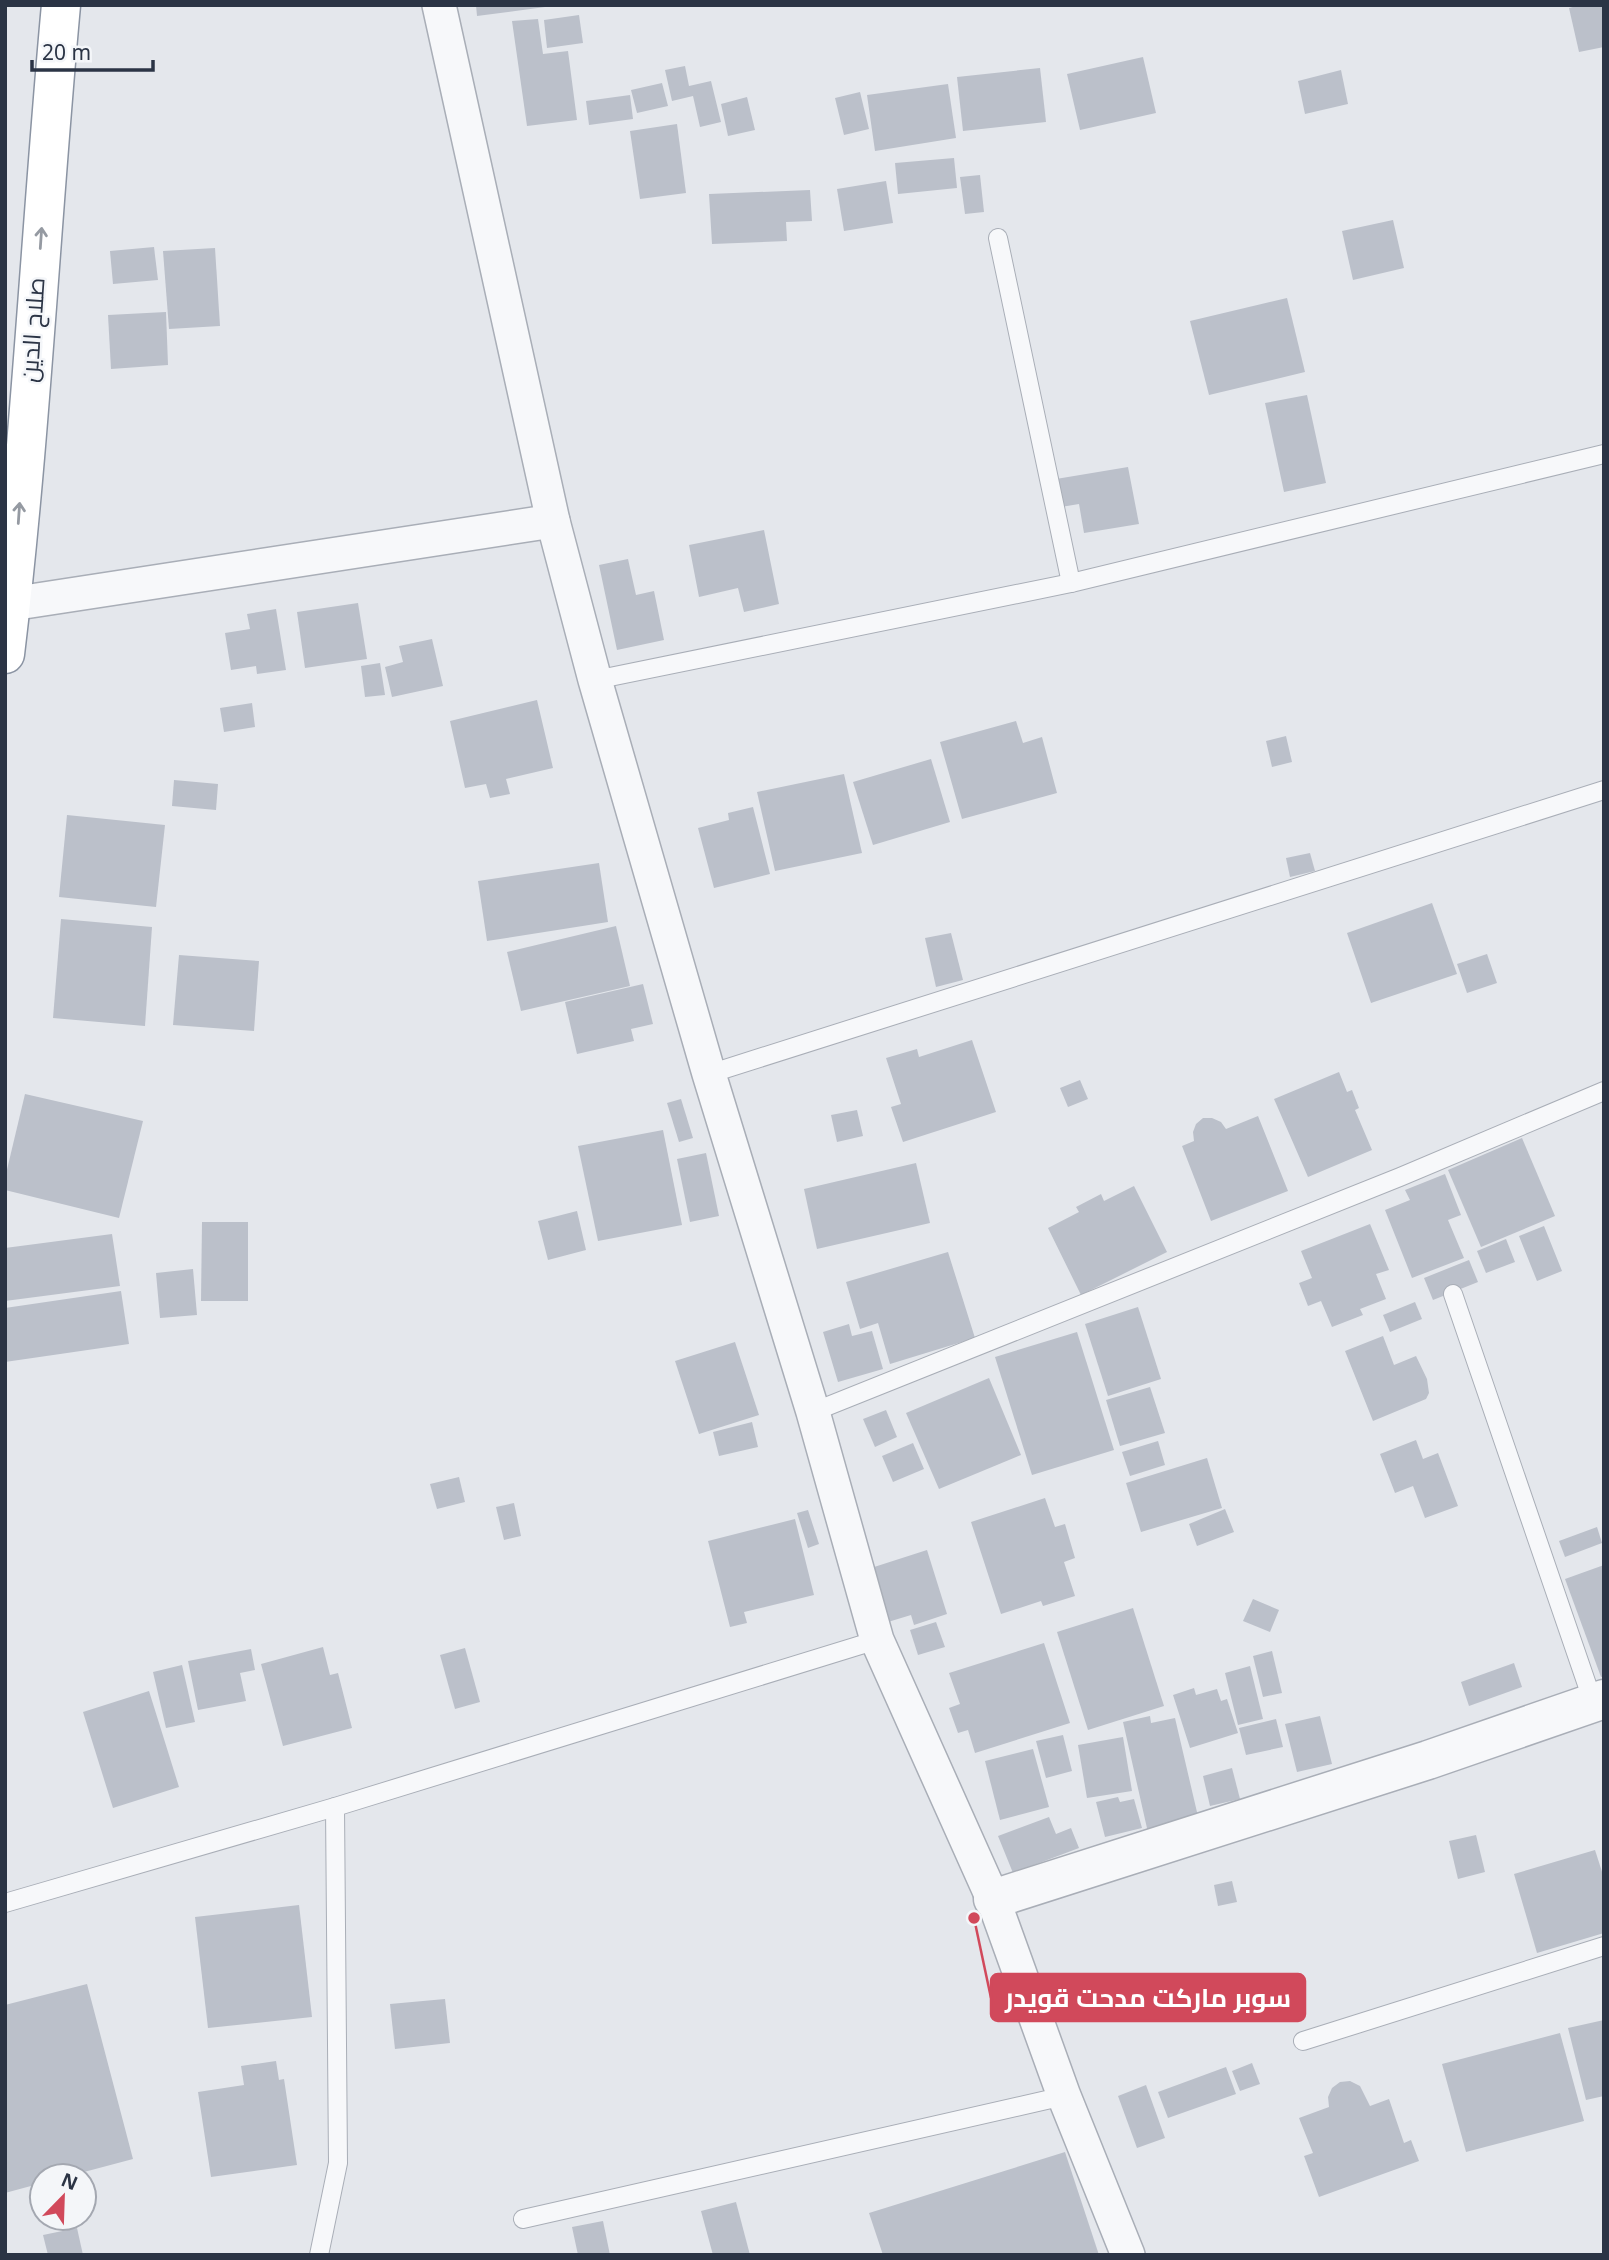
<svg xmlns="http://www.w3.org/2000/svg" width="1609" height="2260" font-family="'Noto Sans',Cairo,sans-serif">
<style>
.building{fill:#bbc0ca}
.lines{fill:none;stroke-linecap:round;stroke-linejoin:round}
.service-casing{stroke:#a9aeb7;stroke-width:20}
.minor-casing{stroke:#a9aeb7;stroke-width:36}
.tertiary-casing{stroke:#a9aeb7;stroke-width:41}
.trunk-casing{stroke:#8b94a3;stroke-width:41}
.service{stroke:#f7f8fa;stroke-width:18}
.minor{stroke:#f7f8fa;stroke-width:33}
.tertiary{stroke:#f7f8fa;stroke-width:38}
.trunk{stroke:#fff;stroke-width:38}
.oneway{stroke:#959aa2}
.labels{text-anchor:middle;stroke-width:5;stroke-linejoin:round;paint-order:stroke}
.street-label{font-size:24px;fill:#2b3445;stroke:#f4f6f9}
.leader{fill:none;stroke:#d1495b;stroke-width:2.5}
.callout-dot{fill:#d1495b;stroke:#f4f6f9;stroke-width:2.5}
.callout{fill:#d1495b;stroke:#d1495b;stroke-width:2.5}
.callout-label{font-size:26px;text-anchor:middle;font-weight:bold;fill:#fff}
</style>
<rect width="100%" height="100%" fill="#e4e7ec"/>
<g class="building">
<path d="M476 5H544L545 7 477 16Z"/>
<path d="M1580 5H1604V47L1579 52 1569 8Z"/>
<path d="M579 15 583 43 547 48 544 20Z"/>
<path d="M538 19 543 54 568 51 577 120 527 126 512 21Z"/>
<path d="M1143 57 1156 113 1080 130 1067 74Z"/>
<path d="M685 66 689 86 711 81 721 122 700 127 693 96 672 101 665 70Z"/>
<path d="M1040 68 1046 122 963 131 957 77Z"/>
<path d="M1341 70 1348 104 1305 114 1298 81Z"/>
<path d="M662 83 668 106 637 113 631 90Z"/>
<path d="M948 84 956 138 875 151 867 95Z"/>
<path d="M860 92 869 129 844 135 835 98Z"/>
<path d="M630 95 633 119 589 125 586 101Z"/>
<path d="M747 97 755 130 728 136 721 104Z"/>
<path d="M677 124 686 193 640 199 630 131Z"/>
<path d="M954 158 957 188 898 194 895 163Z"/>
<path d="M980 175 984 212 965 214 960 177Z"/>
<path d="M886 181 893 223 844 231 837 189Z"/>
<path d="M810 190 812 221 786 222 787 241 712 244 709 194Z"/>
<path d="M1393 220 1404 268 1353 280 1342 231Z"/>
<path d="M154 247 158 280 113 284 110 251Z"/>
<path d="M215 248 220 326 169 329 163 251Z"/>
<path d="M1287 298 1305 372 1209 395 1190 321Z"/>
<path d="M166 312 168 365 111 369 108 315Z"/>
<path d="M1307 395 1326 483 1284 492 1265 403Z"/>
<path d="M1128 467 1139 524 1084 533 1079 504 1061 507 1056 479Z"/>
<path d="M764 530 779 604 744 612 738 588 699 597 689 545Z"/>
<path d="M628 559 636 595 654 591 664 640 617 650 599 565Z"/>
<path d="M358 603 367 659 305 668 297 612Z"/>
<path d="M276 609 286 670 257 674 256 666 231 670 225 633 250 629 247 614Z"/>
<path d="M432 639 443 686 392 697 385 667 403 662 399 646Z"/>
<path d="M380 663 385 695 365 697 361 666Z"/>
<path d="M537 700 553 768 506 779 510 794 490 798 486 784 465 788 450 721Z"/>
<path d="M252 703 255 727 224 732 220 708Z"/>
<path d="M1016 721 1023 743 1042 737 1057 793 962 819 940 742Z"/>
<path d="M1286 736 1292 762 1272 767 1266 741Z"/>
<path d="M931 759 950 822 873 845 853 782Z"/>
<path d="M844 774 862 853 775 871 757 792Z"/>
<path d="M174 780 218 784 216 810 172 806Z"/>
<path d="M753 807 770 874 714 888 698 828 729 820 728 813Z"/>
<path d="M67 815 165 825 156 907 59 897Z"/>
<path d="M1310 853 1315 871 1290 877 1286 858Z"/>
<path d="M599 863 608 922 487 941 478 881Z"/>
<path d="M1432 903 1457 974 1371 1003 1347 933Z"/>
<path d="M61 919 152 927 145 1026 53 1018Z"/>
<path d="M616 926 630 986 521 1011 507 952Z"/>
<path d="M951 933 963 980 936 987 925 938Z"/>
<path d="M1487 954 1497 983 1467 993 1457 964Z"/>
<path d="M179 955 259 961 254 1031 173 1025Z"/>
<path d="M643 984 653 1024 631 1029 634 1041 577 1054 565 1002Z"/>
<path d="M972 1040 996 1112 903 1142 891 1107 901 1104 886 1058 917 1049 919 1057Z"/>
<path d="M1339 1072 1347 1092 1352 1090 1359 1108 1355 1110 1372 1150 1308 1177 1274 1099Z"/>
<path d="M1080 1080 1088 1099 1068 1107 1060 1088Z"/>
<path d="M25 1094 143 1121 119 1218 5 1190V1178Z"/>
<path d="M681 1099 693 1138 679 1142 667 1103Z"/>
<path d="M857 1110 863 1136 837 1142 831 1115Z"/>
<path d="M1258 1116 1288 1191 1211 1221 1182 1146 1194 1141 1193 1132 1196 1124 1203 1118H1212L1221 1122 1226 1129Z"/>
<path d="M663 1130 682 1225 598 1241 578 1146Z"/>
<path d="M1522 1138 1555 1216 1481 1247 1448 1170Z"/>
<path d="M706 1153 719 1216 690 1222 677 1159Z"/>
<path d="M916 1163 930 1223 817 1249 804 1189Z"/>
<path d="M1445 1174 1461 1215 1448 1220 1464 1258 1412 1278 1385 1210 1410 1200 1405 1190Z"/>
<path d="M1134 1186 1167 1252 1081 1295 1048 1228 1079 1212 1076 1207 1101 1194 1104 1201Z"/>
<path d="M577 1211 586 1250 548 1260 538 1221Z"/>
<path d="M202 1222H248V1301H201Z"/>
<path d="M1370 1224 1389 1270 1376 1274 1386 1299 1360 1309 1363 1315 1332 1327 1321 1301 1308 1306 1299 1283 1312 1278 1301 1251Z"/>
<path d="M1544 1226 1562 1271 1537 1281 1519 1236Z"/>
<path d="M112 1234 120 1286 5 1301V1248Z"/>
<path d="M1506 1239 1515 1262 1486 1273 1477 1251Z"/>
<path d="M948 1252 975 1338 890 1364 878 1323 860 1329 846 1282Z"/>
<path d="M1469 1260 1478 1282 1433 1300 1424 1278Z"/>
<path d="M193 1269 197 1315 160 1318 156 1273Z"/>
<path d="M121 1291 129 1344 5 1362V1308Z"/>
<path d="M1415 1302 1422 1319 1390 1332 1383 1315Z"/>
<path d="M1138 1307 1161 1379 1108 1396 1085 1324Z"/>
<path d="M849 1324 852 1336 872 1331 883 1369 838 1382 823 1332Z"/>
<path d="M1077 1332 1114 1450 1032 1475 995 1357Z"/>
<path d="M1383 1336 1394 1365 1416 1356 1427 1379 1429 1393 1426 1399 1373 1421 1345 1351Z"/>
<path d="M735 1342 759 1415 699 1434 675 1361Z"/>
<path d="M989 1378 1021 1455 939 1489 906 1413Z"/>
<path d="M1150 1387 1165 1433 1120 1446 1106 1400Z"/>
<path d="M886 1410 897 1437 875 1447 863 1419Z"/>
<path d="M752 1422 758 1447 719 1456 713 1432Z"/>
<path d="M1416 1440 1423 1459 1438 1453 1458 1506 1425 1518 1413 1486 1395 1493 1380 1454Z"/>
<path d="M1158 1441 1165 1465 1130 1476 1122 1452Z"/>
<path d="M913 1443 924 1469 893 1482 882 1456Z"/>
<path d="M1207 1458 1222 1508 1141 1532 1126 1483Z"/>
<path d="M459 1477 465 1502 437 1509 430 1484Z"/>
<path d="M1045 1498 1055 1527 1065 1524 1075 1558 1064 1562 1075 1596 1043 1606 1041 1601 1001 1614 971 1522Z"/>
<path d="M514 1503 521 1536 504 1540 496 1507Z"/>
<path d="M1225 1509 1234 1532 1197 1546 1189 1524Z"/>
<path d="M808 1510 819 1544 808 1548 797 1513Z"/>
<path d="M795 1519 814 1595 744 1612 747 1623 730 1627 708 1541Z"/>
<path d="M1597 1527 1602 1543 1565 1557 1559 1541Z"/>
<path d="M927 1550 947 1614 914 1625 911 1615 888 1622 871 1568Z"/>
<path d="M1604 1565V1676L1601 1677 1565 1579Z"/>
<path d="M1253 1599 1279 1610 1270 1632 1243 1621Z"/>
<path d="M1133 1608 1164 1706 1088 1730 1057 1632Z"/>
<path d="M936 1622 945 1647 918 1655 910 1630Z"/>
<path d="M1044 1643 1070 1723 975 1753 968 1730 958 1733 949 1708 960 1704 949 1673Z"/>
<path d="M323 1647 330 1675 338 1673 352 1728 283 1746 261 1664Z"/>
<path d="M465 1648 480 1702 455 1709 440 1655Z"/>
<path d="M251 1649 255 1670 240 1673 246 1701 198 1710 188 1661Z"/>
<path d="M1272 1651 1282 1693 1263 1697 1253 1656Z"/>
<path d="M1514 1663 1522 1687 1469 1706 1461 1682Z"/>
<path d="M182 1665 195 1722 166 1728 153 1672Z"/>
<path d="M1250 1666 1263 1719 1238 1725 1225 1673Z"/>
<path d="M1194 1688 1196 1695 1217 1689 1221 1701 1227 1699 1238 1733 1190 1748 1173 1695Z"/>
<path d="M149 1691 179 1787 113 1808 83 1712Z"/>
<path d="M1150 1716 1151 1723 1175 1718 1200 1825 1149 1837 1123 1722Z"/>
<path d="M1320 1716 1332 1764 1297 1772 1285 1724Z"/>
<path d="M1276 1719 1283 1747 1246 1755 1239 1728Z"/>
<path d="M1063 1735 1072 1771 1046 1778 1036 1741Z"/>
<path d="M1123 1737 1132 1791 1087 1798 1078 1745Z"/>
<path d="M1033 1749 1049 1807 1000 1820 985 1761Z"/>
<path d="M1232 1768 1240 1799 1210 1806 1203 1776Z"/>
<path d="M1118 1797 1120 1802 1134 1799 1142 1828 1105 1837 1096 1802Z"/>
<path d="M1049 1817 1056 1834 1071 1828 1079 1848 1013 1873 998 1836Z"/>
<path d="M1476 1835 1485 1872 1458 1879 1449 1841Z"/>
<path d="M1595 1850 1604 1878V1933L1537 1953 1514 1874Z"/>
<path d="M1232 1881 1237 1902 1218 1906 1214 1885Z"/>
<path d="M299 1905 312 2017 208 2028 195 1917Z"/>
<path d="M87 1984 133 2159 69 2176H42V2183L5 2193V2005Z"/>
<path d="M445 1999 450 2043 395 2049 390 2004Z"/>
<path d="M1604 2020V2096L1586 2100 1568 2028Z"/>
<path d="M1560 2033 1584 2121 1466 2152 1442 2064Z"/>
<path d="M276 2061 279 2080 284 2079 297 2165 211 2177 198 2092 244 2085 241 2066Z"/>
<path d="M1252 2063 1260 2084 1240 2091 1232 2071Z"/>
<path d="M1226 2067 1236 2094 1168 2118 1158 2092Z"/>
<path d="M1350 2081 1360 2086 1370 2106 1389 2099 1404 2143 1411 2140 1419 2161 1319 2197 1304 2156 1313 2153 1299 2118 1329 2107 1328 2097 1332 2088 1340 2082Z"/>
<path d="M1146 2085 1165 2138 1137 2148 1118 2096Z"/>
<path d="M1065 2152 1099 2255H883L869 2213Z"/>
<path d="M736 2202 750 2255H713L701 2211Z"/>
<path d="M603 2221 610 2255H578L572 2227Z"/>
<path d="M77 2228 83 2255H48L43 2235Z"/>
</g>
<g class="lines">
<g class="service-casing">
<g id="service">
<path d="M998 238 1071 583"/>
<path d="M595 680 1071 583 1604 454"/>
<path d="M709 1074 1604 790"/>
<path d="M1453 1294 1593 1702"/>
<path d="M813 1412 1400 1177 1604 1091"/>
<path d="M5 1903 335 1807 877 1640"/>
<path d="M1303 2041 1604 1946"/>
<path d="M523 2219 1064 2096"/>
<path d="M319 2255 338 2163 335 1807"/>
</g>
</g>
<g class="minor-casing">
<g id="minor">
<path d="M439 5 553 521 595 680 709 1074 813 1412 877 1640 993 1899 1064 2096 1128 2255"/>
<path d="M11 604 553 521"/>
</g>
</g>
<g class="tertiary-casing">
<path id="tertiary" d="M993 1899 1428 1760 1604 1699"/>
</g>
<g class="trunk-casing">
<path id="trunk" d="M5 654C31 439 41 221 61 5"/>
</g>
<use href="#service" class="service"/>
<use href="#minor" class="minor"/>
<use href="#tertiary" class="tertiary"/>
<use href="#trunk" class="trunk"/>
</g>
<defs><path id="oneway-shaft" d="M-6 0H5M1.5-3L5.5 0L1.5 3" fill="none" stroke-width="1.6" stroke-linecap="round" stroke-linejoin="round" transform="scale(1.75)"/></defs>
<g class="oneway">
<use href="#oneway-shaft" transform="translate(41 238) rotate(-86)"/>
<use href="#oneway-shaft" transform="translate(19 513) rotate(-86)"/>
</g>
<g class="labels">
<g class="street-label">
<text transform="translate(33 330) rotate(-86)" y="8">صلاح الدين</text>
</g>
</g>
<path class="leader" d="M974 1918L991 1998"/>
<circle class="callout-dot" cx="974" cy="1918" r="7"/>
<rect class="callout" x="991" y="1974" width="314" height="47" rx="7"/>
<g class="callout-label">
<text x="1148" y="2007">سوبر ماركت مدحت قويدر</text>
</g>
<rect width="1609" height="2260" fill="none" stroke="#2b3445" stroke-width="14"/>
<g transform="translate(63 2197) rotate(23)"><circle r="33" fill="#f4f6f9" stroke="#a4a8b1" stroke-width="2"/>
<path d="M0-5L12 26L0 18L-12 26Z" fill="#d1495b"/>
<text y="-10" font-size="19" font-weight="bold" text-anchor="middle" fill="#2b3445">N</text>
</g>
<path d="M32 60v10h121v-10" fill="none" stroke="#2b3445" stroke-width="3.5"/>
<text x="42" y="60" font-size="21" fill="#2b3445" stroke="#f4f6f9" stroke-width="5" paint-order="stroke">20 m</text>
</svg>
